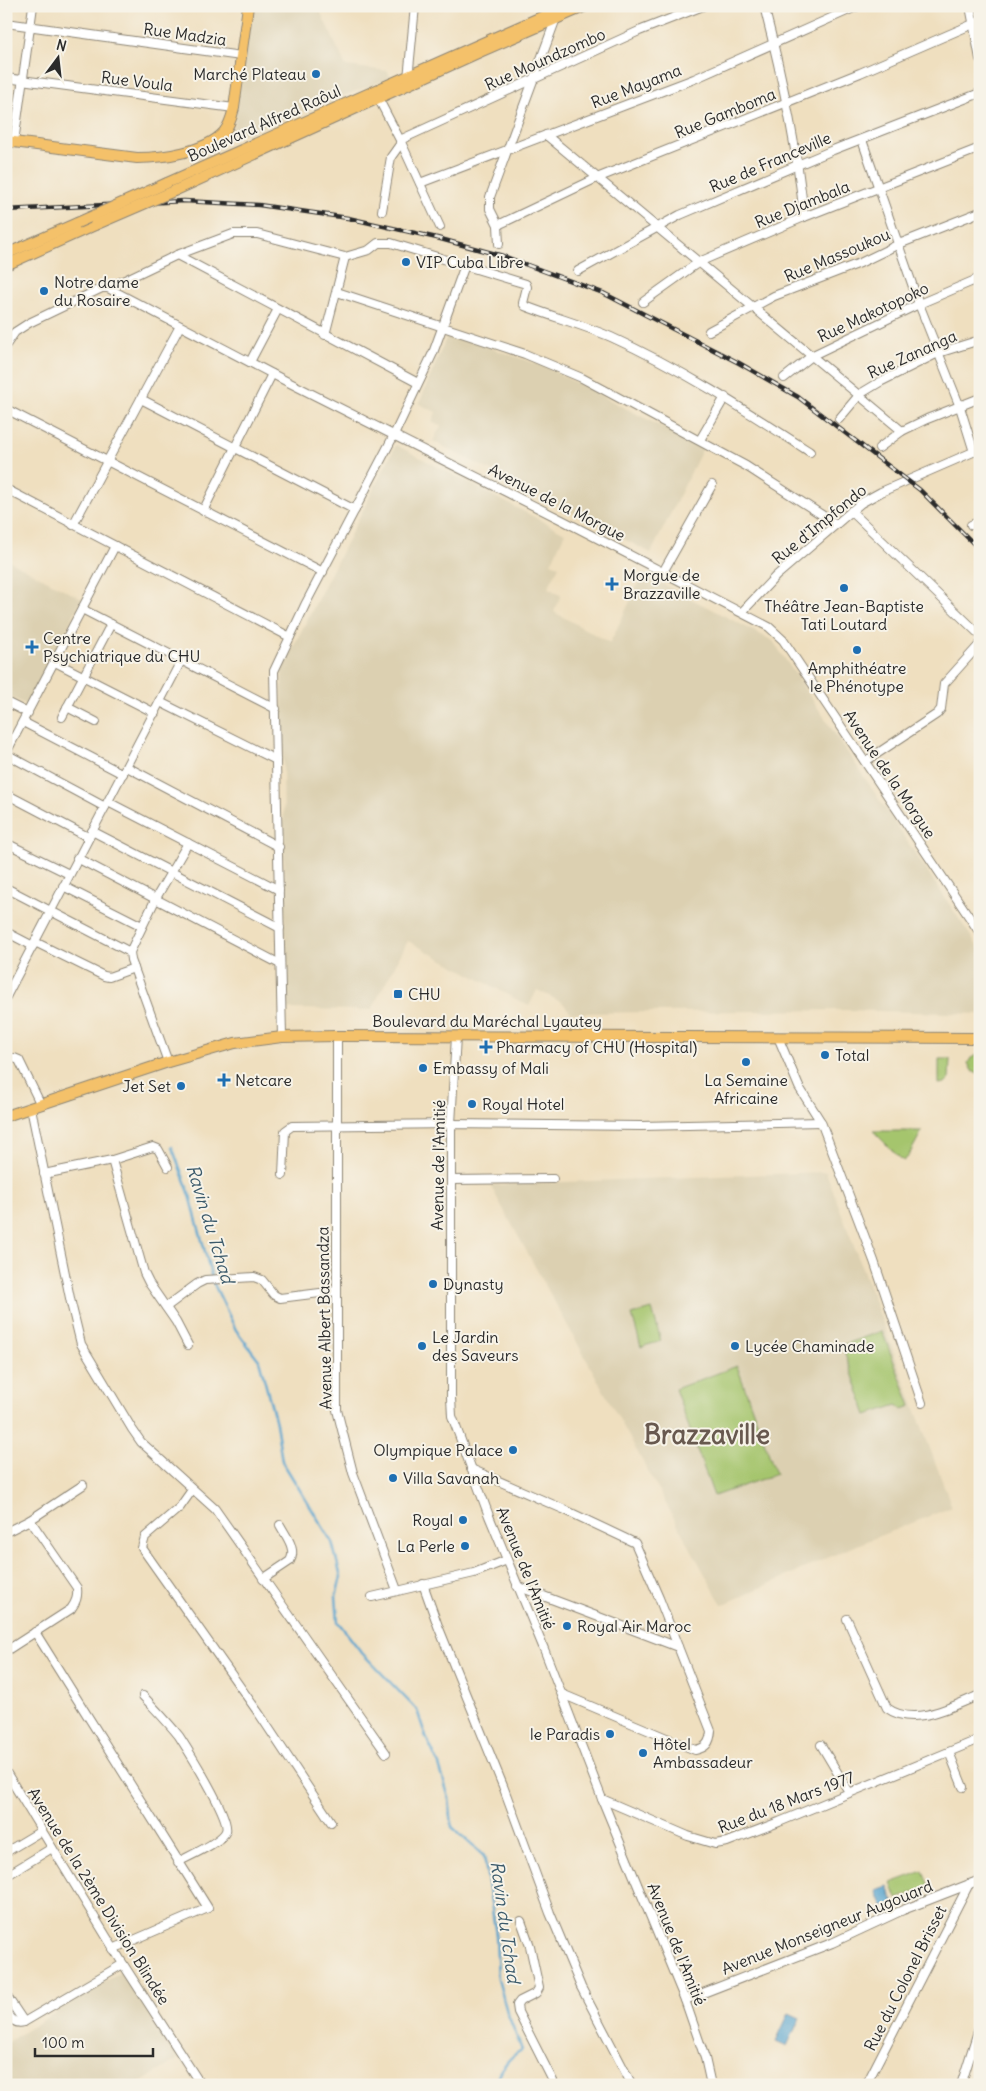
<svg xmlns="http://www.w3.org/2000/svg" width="986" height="2091" font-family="Delius,sans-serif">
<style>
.built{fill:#dcd0b1}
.green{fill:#a5c56d;stroke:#68784c}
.water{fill:#55a3ce;stroke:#40677c}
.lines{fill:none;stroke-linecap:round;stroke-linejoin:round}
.stream{stroke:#55a3ce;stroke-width:2.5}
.minor-casing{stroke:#8d8575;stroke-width:10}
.major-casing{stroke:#8d8575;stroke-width:12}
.minor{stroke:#fff;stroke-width:8}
.major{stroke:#f4c16a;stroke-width:10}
.rail-casing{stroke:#2b2b2b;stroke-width:4.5}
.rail{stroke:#f7f3e8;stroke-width:2.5;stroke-dasharray:8;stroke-linecap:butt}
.major-bridge-casing{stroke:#8d8575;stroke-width:12;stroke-linecap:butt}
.major-bridge{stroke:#f4c16a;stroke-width:10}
.poi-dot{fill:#1f6fb2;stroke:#f7f3e8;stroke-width:2}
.labels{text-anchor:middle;stroke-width:4;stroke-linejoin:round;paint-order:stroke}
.street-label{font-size:16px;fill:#2b2b2b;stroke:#f7f3e8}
.poi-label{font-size:16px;fill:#2b2b2b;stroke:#f7f3e8;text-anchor:start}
.water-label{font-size:18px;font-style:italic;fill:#3c5b6c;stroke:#f7f3e8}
.town-label{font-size:26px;font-weight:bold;fill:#68594f;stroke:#f7f3e8}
</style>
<rect width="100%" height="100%" fill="#f7f3e8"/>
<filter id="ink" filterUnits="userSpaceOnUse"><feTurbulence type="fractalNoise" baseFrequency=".02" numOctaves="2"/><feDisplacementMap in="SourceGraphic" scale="10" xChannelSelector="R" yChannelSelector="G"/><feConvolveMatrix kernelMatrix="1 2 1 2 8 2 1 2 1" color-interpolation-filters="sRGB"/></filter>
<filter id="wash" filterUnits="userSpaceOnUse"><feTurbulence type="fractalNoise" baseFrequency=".0096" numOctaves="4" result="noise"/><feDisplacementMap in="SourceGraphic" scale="20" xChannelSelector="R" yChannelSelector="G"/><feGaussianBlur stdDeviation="1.12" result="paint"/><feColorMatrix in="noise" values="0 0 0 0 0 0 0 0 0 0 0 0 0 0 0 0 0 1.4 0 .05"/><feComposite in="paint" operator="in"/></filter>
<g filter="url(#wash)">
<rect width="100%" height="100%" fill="#efdfbf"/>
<g class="built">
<path d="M252 6H322L321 13 346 66 388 71 390 78 228 140 235 121Z"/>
<path d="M448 333 545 367 703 448 651 553 433 441 441 426 432 422 436 412 419 404Z"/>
<path d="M396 445 565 533 551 563 559 566 548 588 561 595 554 612 610 643 643 574 773 641 980 950V1014L845 1010 571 1013 563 1003 537 990 529 1006 408 941 371 1010 286 1009 282 669Z"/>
<path d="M6 559 82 599 27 705 6 695Z"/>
<path d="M826 1172 952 1507 852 1547 722 1605 490 1185Z"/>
<path d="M121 1972 178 2059 137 2085H6V2043Z"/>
</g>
<g class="green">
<path d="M980 1054V1075L972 1071 968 1063 971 1058Z"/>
<path d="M939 1059H950L949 1079 945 1083 939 1084Z"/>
<path d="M873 1131H922L908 1157 903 1161Z"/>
<path d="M652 1309 661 1341 641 1347 632 1315Z"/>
<path d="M882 1331 911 1406 903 1409 897 1405 867 1415 842 1345Z"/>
<path d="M737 1366 776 1474 714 1496 675 1389Z"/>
<path d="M923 1871 929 1886 897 1899 891 1883Z"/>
</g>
<g class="water">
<path d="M888 1886 894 1903 883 1907 876 1890Z"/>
<path d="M789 2013 800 2018 787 2046 776 2041Z"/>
</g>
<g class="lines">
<path class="stream" d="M172 1147 190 1195 213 1282 236 1330 259 1360 276 1423 282 1461 332 1542 341 1577 336 1596 338 1622 362 1653 417 1710 426 1737 439 1765 449 1798 452 1827 484 1856 496 1935 498 1979 507 2012 522 2050C510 2056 498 2070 497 2085"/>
</g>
</g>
<g filter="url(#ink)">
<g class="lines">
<g class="minor-casing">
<g id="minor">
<path d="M764 6C782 76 797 146 804 217"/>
<path d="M970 6 980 59"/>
<path d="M6 23 241 56"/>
<path d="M6 78 234 108"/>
<path d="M408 79 415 6"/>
<path d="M376 94 400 140 440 227"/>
<path d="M546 135 902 431"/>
<path d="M400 140 639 31 703 6"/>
<path d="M862 140 919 304 960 407 974 452"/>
<path d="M14 142 33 6"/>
<path d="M420 183 694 79 858 6"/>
<path d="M382 211 391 157 401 143"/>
<path d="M498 225 490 209V197L555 21"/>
<path d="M499 244 498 225 597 178 860 73 980 21"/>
<path d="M177 255 418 383"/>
<path d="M578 271 680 215 833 150 980 93"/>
<path d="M108 288 177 255 233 234H257L345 257 369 250 378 243H391L526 284 527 287 523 303 525 306C553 317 583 325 611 337 682 369 745 410 810 452"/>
<path d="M337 292 525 354 582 378 746 466 836 524"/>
<path d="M643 302 699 262 804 217 980 148"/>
<path d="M709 331 774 296 860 263 899 244 980 212"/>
<path d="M325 335 345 257"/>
<path d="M6 345 15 332 29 323 102 288H108L282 379 562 520 769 627 783 640 980 933"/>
<path d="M250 362 278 309"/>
<path d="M784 378 813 355 919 304 980 278"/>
<path d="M141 399 355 510"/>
<path d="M6 409 323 572"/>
<path d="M839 419 860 394 880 382 938 353 980 340"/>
<path d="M700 440 725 397"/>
<path d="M879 448 902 431 927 419 980 398"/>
<path d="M6 489 290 637"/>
<path d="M203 511 272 374"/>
<path d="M851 511 980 635"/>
<path d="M73 525 180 326"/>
<path d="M971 525 980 521"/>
<path d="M663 572 712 485"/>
<path d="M82 609 276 709"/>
<path d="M742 612 776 576 861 503 881 492 980 449"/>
<path d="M55 662 155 713"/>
<path d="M6 702 28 713"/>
<path d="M160 702 276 760"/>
<path d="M67 707 96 722"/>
<path d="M62 717 111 624"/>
<path d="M23 722 123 774"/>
<path d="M6 753 115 546"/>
<path d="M6 754 105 807"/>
<path d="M866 761 937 714 941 709 944 684 980 644"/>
<path d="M127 767 279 847"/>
<path d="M6 794 88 837"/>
<path d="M108 802 279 890"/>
<path d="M92 831 280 928"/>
<path d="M6 843 69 874"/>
<path d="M77 858 280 964"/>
<path d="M63 886 142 926"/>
<path d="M6 888 130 952"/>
<path d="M6 932 33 946"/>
<path d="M35 942 104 976 109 977 134 968"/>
<path d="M6 997 181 661"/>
<path d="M337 1036V1410L353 1473 397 1590"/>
<path d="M456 1036 451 1124V1398L452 1416 489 1516 544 1649 602 1799 685 2000 705 2058 711 2085"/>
<path d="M282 1037 274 671 306 603 394 435 433 353 465 265"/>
<path d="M778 1037 799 1087 821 1122 874 1261 922 1403"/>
<path d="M6 1059 14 1058 19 1060 41 1105"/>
<path d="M168 1062 131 960 130 952 156 898 188 843"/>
<path d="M31 1108 71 1303 81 1344 132 1429 141 1442 215 1509 386 1753"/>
<path d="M112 1160 144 1273 149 1283 176 1322 188 1345"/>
<path d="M44 1174 112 1160 153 1147 158 1149 168 1167"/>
<path d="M283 1175 285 1131 292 1126 451 1124 641 1126 821 1122"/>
<path d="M451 1180 553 1179"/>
<path d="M166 1307 197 1284 205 1280 254 1277 262 1280 274 1295 280 1298 336 1291"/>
<path d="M471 1469 563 1509 635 1543 659 1598 711 1731C710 1743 706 1748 695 1750L562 1694"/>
<path d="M192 1490 180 1507 145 1537 142 1548 260 1715 331 1822"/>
<path d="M30 1520 83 1485"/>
<path d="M6 1532 30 1520 77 1588C78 1597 76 1602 71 1609L6 1651"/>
<path d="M263 1579 290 1561C297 1549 286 1536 280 1525"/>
<path d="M423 1584 438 1626 503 1786 550 1913 581 1987 632 2085"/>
<path d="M517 1586 678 1647"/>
<path d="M372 1597 474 1573 507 1560"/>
<path d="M847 1619 887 1708C914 1728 953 1706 980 1695"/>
<path d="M35 1632 208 1908 113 1949"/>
<path d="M143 1696C155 1709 168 1722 179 1736 188 1750 231 1818 226 1831 222 1842 189 1856 178 1862"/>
<path d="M976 1697 980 1706"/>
<path d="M821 1745 849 1792"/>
<path d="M949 1752 963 1787"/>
<path d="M6 1772 123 1964 201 2085"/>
<path d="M602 1799 688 1836 715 1844 727 1842 779 1822 980 1739"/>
<path d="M6 1852 41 1831"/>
<path d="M6 1876 52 1848"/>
<path d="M521 1921 530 1946 539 1988 536 1993 520 2001 517 2005 518 2012 555 2085"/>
<path d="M6 1995 24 2022"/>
<path d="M685 2000 832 1943 903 1910 980 1880"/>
<path d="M6 2011C11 2018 14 2025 24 2022L123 1964"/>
<path d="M866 2085 969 1884"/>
<path d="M961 2085 980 2025"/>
</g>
</g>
<g class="major-casing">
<g id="major">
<path d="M6 141 137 158C162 158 206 152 224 132 230 125 232 116 234 108L248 6"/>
<path d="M167 183 566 6"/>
<path d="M174 191 482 51 586 6"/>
<path d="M6 254 77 223"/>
<path d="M6 265 95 225"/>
<path d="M6 1116 168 1062 235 1043 282 1037 337 1036 980 1038"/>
</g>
</g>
<use href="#minor" class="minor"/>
<use href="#major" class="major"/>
<g class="rail-casing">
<path id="rail" d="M6 210 184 201 259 205 348 218 437 238 503 256 603 293 739 363 798 397 920 490 980 550"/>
</g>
<use href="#rail" class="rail"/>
<g class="major-bridge-casing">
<g id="major-bridge">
<path d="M77 223 167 183"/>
<path d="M95 225 174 191"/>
</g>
</g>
<use href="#major-bridge" class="major-bridge"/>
</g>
</g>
<g class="poi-dot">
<circle cx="316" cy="74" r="5"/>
<circle cx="406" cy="262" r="5"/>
<circle cx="44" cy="291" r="5"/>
<path d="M609.5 576.5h5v5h5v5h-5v5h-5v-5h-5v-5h5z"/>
<circle cx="844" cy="588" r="5"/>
<path d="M29.5 639.5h5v5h5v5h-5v5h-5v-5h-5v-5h5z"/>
<circle cx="857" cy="650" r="5"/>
<rect x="393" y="989" width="10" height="10" rx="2.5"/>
<path d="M483.5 1039.5h5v5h5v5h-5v5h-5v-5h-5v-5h5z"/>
<circle cx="825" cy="1055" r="5"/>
<circle cx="746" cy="1062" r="5"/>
<circle cx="423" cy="1068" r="5"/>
<path d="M221.5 1072.5h5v5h5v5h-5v5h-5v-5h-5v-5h5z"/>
<circle cx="181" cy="1086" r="5"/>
<circle cx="472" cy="1104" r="5"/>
<circle cx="433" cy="1284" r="5"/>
<circle cx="422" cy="1346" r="5"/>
<circle cx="735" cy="1346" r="5"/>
<circle cx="513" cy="1450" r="5"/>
<circle cx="393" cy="1478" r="5"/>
<circle cx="463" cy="1520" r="5"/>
<circle cx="465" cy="1546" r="5"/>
<circle cx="567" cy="1626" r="5"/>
<circle cx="610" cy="1734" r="5"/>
<circle cx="643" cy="1753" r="5"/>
</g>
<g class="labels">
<g class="street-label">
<text transform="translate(185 34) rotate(8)" y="6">Rue Madzia</text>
<text transform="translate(545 59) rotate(-24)" y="6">Rue Moundzombo</text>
<text transform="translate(137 81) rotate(7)" y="6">Rue Voula</text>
<text transform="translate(636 86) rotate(-21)" y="6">Rue Mayama</text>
<text transform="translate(725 113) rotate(-22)" y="6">Rue Gamboma</text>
<text transform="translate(264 123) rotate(-24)" y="6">Boulevard Alfred Raôul</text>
<text transform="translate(770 162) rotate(-23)" y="6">Rue de Franceville</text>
<text transform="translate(802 204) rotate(-22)" y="6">Rue Djambala</text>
<text transform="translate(837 255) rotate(-23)" y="6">Rue Massoukou</text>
<text transform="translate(873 312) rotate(-25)" y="6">Rue Makotopoko</text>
<text transform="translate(912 354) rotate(-24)" y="6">Rue Zananga</text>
<text transform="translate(557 502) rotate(27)" y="6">Avenue de la Morgue</text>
<text transform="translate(819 524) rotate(-39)" y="6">Rue d'Impfondo</text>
<text transform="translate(890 774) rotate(56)" y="6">Avenue de la Morgue</text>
<text x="487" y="1027">Boulevard du Maréchal Lyautey</text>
<text transform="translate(438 1165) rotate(-89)" y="6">Avenue de l'Amitié</text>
<text transform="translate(324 1318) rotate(-91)" y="6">Avenue Albert Bassandza</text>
<text transform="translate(526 1568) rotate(68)" y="6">Avenue de l'Amitié</text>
<text transform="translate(786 1802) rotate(-21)" y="6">Rue du 18 Mars 1977</text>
<text transform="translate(99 1896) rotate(58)" y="6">Avenue de la 2ème Division Blindée</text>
<text transform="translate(827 1927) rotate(-22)" y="6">Avenue Monseigneur Augouard</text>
<text transform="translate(677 1944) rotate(68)" y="6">Avenue de l'Amitié</text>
<text transform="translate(905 1978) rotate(-63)" y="6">Rue du Colonel Brisset</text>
</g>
<g class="poi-label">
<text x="306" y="80" text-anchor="end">Marché Plateau</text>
<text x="416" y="268">VIP Cuba Libre</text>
<text x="54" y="288">Notre dame<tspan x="54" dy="18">du Rosaire</tspan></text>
<text x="623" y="581">Morgue de<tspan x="623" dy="18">Brazzaville</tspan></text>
<text x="844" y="612" text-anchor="middle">Théâtre Jean-Baptiste<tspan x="844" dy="18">Tati Loutard</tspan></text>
<text x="43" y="644">Centre<tspan x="43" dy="18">Psychiatrique du CHU</tspan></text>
<text x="857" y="674" text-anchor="middle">Amphithéatre<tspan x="857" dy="18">le Phénotype</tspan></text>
<text x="408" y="1000">CHU</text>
<text x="496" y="1053">Pharmacy of CHU (Hospital)</text>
<text x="835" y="1061">Total</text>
<text x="433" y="1074">Embassy of Mali</text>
<text x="235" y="1086">Netcare</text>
<text x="746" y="1086" text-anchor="middle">La Semaine<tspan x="746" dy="18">Africaine</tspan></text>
<text x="171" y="1092" text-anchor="end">Jet Set</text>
<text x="482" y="1110">Royal Hotel</text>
<text x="443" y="1290">Dynasty</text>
<text x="432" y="1343">Le Jardin<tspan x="432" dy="18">des Saveurs</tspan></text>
<text x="745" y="1352">Lycée Chaminade</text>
<text x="503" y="1456" text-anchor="end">Olympique Palace</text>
<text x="403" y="1484">Villa Savanah</text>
<text x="453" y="1526" text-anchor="end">Royal</text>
<text x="455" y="1552" text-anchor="end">La Perle</text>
<text x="577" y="1632">Royal Air Maroc</text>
<text x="600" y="1740" text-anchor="end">le Paradis</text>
<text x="653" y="1750">Hôtel<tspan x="653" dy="18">Ambassadeur</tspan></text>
</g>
<g class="water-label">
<text transform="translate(210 1224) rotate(73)" y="6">Ravin du Tchad</text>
<text transform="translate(505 1922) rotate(82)" y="6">Ravin du Tchad</text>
</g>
<g class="town-label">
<text x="707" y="1444">Brazzaville</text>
</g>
</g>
<rect width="986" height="2091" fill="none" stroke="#f7f3e8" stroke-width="25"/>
<g transform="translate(58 58) rotate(15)" stroke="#f7f3e8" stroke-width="4" paint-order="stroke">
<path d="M0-4L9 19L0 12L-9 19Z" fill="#2b2b2b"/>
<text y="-8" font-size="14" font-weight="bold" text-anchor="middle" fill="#2b2b2b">N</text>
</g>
<path d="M35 2048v8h118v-8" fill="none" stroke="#2b2b2b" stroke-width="2.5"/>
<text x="42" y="2048" font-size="15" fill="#2b2b2b" stroke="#f7f3e8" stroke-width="4" paint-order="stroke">100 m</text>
</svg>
